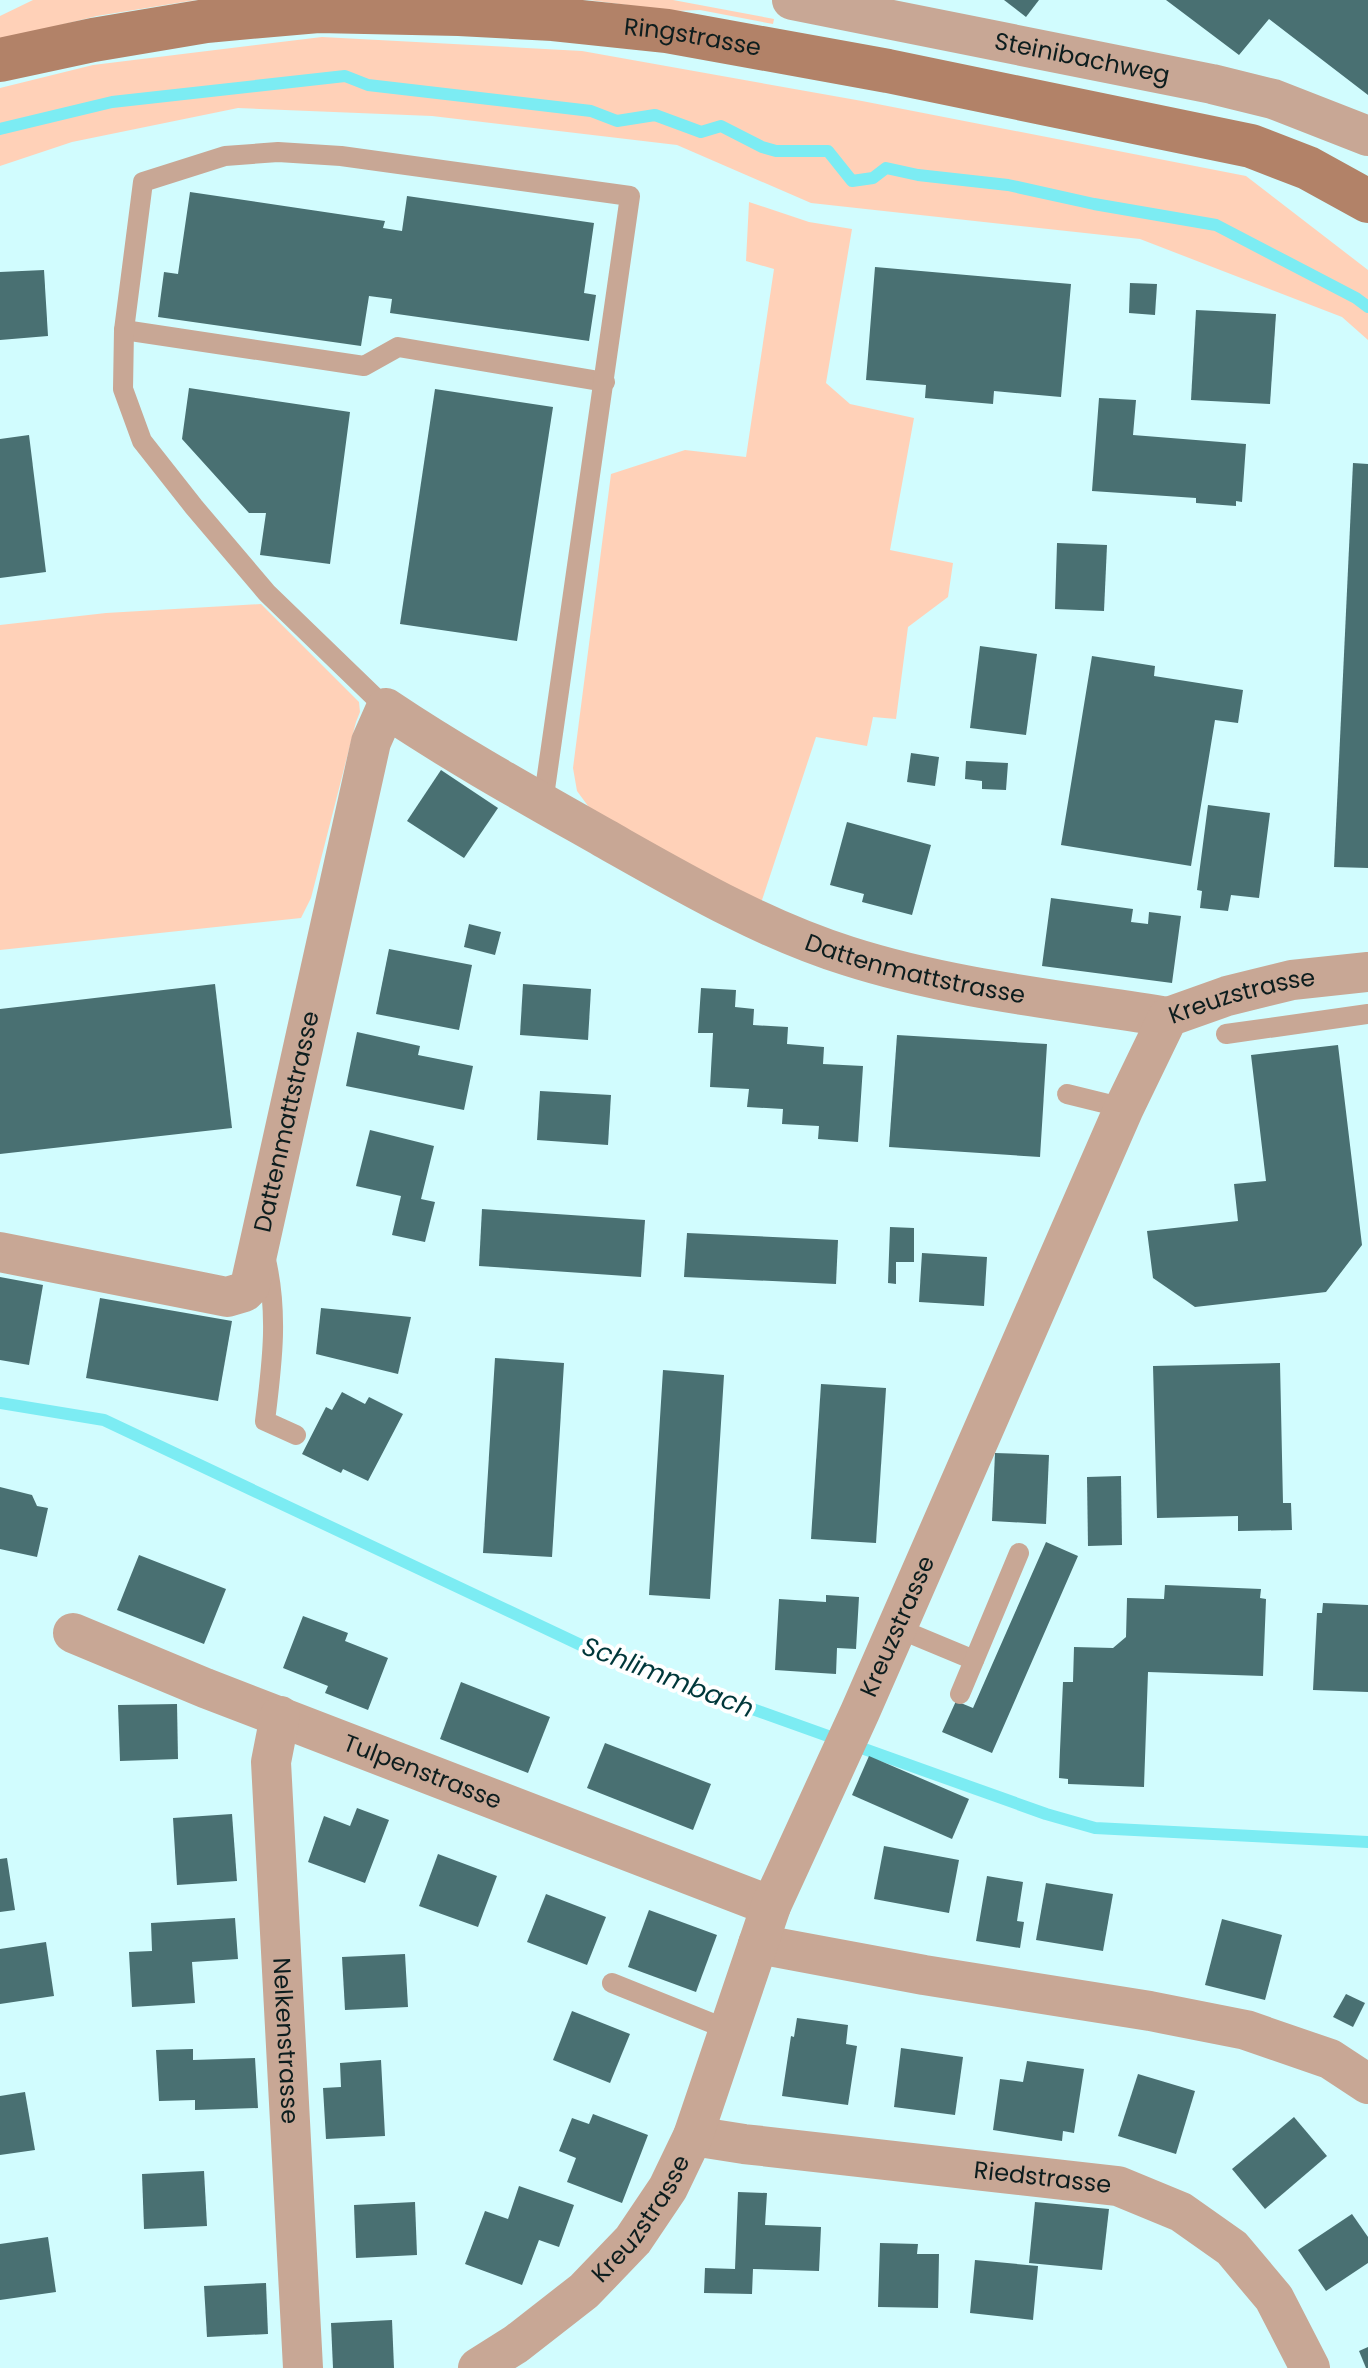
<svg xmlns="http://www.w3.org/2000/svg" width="1368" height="2368" font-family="Poppins,sans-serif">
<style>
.green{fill:#ffd1b8}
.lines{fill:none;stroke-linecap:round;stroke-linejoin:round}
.stream{stroke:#7cecf3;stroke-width:12}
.building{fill:#497072}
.lane{stroke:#c8a795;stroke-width:20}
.street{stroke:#c8a795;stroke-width:40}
.secondary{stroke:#b28268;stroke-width:44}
.labels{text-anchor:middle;stroke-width:8;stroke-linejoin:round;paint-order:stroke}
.street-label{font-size:24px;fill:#0d1d1e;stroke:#fff}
.water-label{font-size:26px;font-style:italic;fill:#00373a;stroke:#fff}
</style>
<rect width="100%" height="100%" fill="#d1fcfe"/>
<g class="green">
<path d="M33 0H196L97 16 0 40V16Z"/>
<path d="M589 0H673L774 19 773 24 700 10 672 11Z"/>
<path d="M322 37 582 51 862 101 1246 176 1368 270V340L1342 317 1140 239 811 203 677 145 432 116 238 108 72 142 0 166V88L93 65Z"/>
<path d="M749 202 809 222 852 229 826 383 850 404 914 418 890 550 953 563 948 597 908 627 896 719 873 717 867 746 816 737 761 903 591 810 577 791 573 768 611 474 685 450 746 457 774 269 746 261Z"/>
<path d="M261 604 359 702 360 712 356 722 311 898 301 918 0 950V625L106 613Z"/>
</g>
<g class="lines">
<g class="stream">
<path d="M0 129 112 102 345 76 368 85 591 111 617 121 655 115 701 132 721 126 762 147 776 151H828L852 181 873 178 886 168 918 175 1008 185 1094 204 1216 225 1356 298 1368 307"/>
<path d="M0 1403 104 1420 604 1656 1046 1814 1095 1828 1368 1842"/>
</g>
</g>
<g class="building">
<path d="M1004 0H1039L1026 17Z"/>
<path d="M1166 0H1368V95L1269 19 1239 55Z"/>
<path d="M190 192 385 221 383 228 402 231 407 196 594 223 584 293 596 295 589 341 390 313 392 299 369 296 361 346 158 317 164 272 178 274Z"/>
<path d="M875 267 1071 284 1061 397 994 391 993 404 925 398 926 385 866 380Z"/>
<path d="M44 270 48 336 0 340V272Z"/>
<path d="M1130 283 1157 284 1155 315 1129 313Z"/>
<path d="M1196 310 1276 314 1270 404 1191 400Z"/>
<path d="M189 388 350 412 330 564 260 555 266 513H249L182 439Z"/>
<path d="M435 389 553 407 517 641 400 624Z"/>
<path d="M1099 398 1136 400 1133 435 1246 444 1242 502 1236 501V506L1196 503V498L1092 491Z"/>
<path d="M29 435 46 572 0 578V439Z"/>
<path d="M1353 463 1368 464V868L1334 867Z"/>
<path d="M1057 543 1107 545 1104 611 1055 609Z"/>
<path d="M980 646 1037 654 1026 735 970 728Z"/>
<path d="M1092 656 1155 666 1154 676 1243 690 1238 723 1215 720 1191 866 1061 845Z"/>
<path d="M911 753 939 757 935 786 907 782Z"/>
<path d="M966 761 1008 763 1006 790 982 789V781L965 779Z"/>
<path d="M441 770 498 808 464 858 407 821Z"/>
<path d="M1208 805 1270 813 1259 898 1231 895 1228 911 1200 908 1202 891 1197 890Z"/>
<path d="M847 822 931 845 912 915 862 902 864 894 830 885Z"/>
<path d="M1051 898 1133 909 1131 922 1148 924 1149 912 1181 916 1172 983 1042 966Z"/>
<path d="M469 924 501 932 495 955 464 947Z"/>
<path d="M389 949 472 965 459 1030 376 1014Z"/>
<path d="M215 984 232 1128 0 1154V1009Z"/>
<path d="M523 984 591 989 588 1040 520 1035Z"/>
<path d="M701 988 736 990 735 1007 754 1009 753 1025 788 1027 787 1044 824 1047 823 1064 863 1066 858 1142 818 1139 819 1126 782 1124 783 1109 747 1107 749 1089 710 1087 713 1033H698Z"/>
<path d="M357 1032 420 1046 418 1055 473 1066 464 1110 346 1086Z"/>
<path d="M897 1035 1047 1044 1040 1157 889 1147Z"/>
<path d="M1338 1045 1362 1245 1326 1292 1195 1307 1153 1278 1147 1231 1238 1221 1234 1184 1266 1181 1251 1055Z"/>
<path d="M540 1091 611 1095 608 1145 537 1140Z"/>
<path d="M370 1130 434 1146 421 1199 435 1202 425 1242 392 1235 401 1196 356 1186Z"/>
<path d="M482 1209 645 1220 641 1277 479 1266Z"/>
<path d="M890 1227 914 1228V1262H896V1284L888 1283Z"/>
<path d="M687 1233 838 1240 836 1284 684 1277Z"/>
<path d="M922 1253 987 1257 984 1306 919 1302Z"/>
<path d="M0 1277 43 1285 29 1365 0 1360Z"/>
<path d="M100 1298 232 1321 218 1401 86 1378Z"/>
<path d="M321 1308 411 1317 398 1374 316 1354Z"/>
<path d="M495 1358 564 1363 552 1557 483 1553Z"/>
<path d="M1280 1363 1283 1503H1291L1292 1530 1238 1531V1516L1157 1518 1153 1366Z"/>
<path d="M663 1370 724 1375 710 1599 649 1595Z"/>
<path d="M821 1384 886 1388 876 1543 811 1539Z"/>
<path d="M342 1392 365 1404 369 1397 403 1414 368 1481 343 1469 341 1473 302 1454 326 1407 332 1410Z"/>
<path d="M995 1453 1049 1455 1046 1524 992 1521Z"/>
<path d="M1121 1476 1122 1545 1088 1546 1087 1477Z"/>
<path d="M0 1487 32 1495 37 1506 48 1508 37 1557 0 1549Z"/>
<path d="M1046 1542 1078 1556 992 1753 942 1732 956 1701 973 1708Z"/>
<path d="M139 1555 226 1589 204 1644 117 1610Z"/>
<path d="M1165 1585 1261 1589 1260 1598 1266 1599 1263 1676 1148 1672 1144 1787 1068 1784V1779L1059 1778 1060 1750 1063 1682H1073L1074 1647 1113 1648 1126 1637 1127 1598 1164 1599Z"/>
<path d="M826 1595 859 1597 856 1649 837 1648 836 1674 775 1670 779 1599 826 1602Z"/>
<path d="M1323 1603 1368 1605V1692L1313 1690 1317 1613H1322Z"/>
<path d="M303 1616 348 1633 345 1641 388 1658 368 1710 325 1693 328 1686 283 1668Z"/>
<path d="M461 1682 550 1717 528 1773 440 1739Z"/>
<path d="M177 1704 178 1759 120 1761 118 1705Z"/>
<path d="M605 1743 711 1784 693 1830 587 1788Z"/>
<path d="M869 1756 969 1799 952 1839 852 1795Z"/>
<path d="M357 1808 389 1820 365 1883 308 1862 324 1816 350 1826Z"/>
<path d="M232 1814 237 1881 177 1885 173 1818Z"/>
<path d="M884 1846 959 1860 949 1913 874 1899Z"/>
<path d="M438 1854 497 1876 478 1927 419 1906Z"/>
<path d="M7 1858 15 1910 0 1912V1859Z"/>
<path d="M987 1876 1023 1882 1017 1921 1024 1922 1020 1948 976 1941Z"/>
<path d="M1046 1883 1113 1894 1103 1951 1036 1940Z"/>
<path d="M546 1894 606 1917 587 1965 527 1942Z"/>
<path d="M649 1910 717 1935 696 1992 628 1967Z"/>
<path d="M235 1918 238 1959 192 1962 195 2003 132 2007 129 1952 152 1951 151 1923Z"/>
<path d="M1222 1919 1282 1935 1265 2000 1205 1985Z"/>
<path d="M46 1942 54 1996 0 2004V1949Z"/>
<path d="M405 1954 408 2007 345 2010 342 1957Z"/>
<path d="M1346 1994 1365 2003 1353 2027 1333 2017Z"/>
<path d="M572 2011 630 2034 610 2083 553 2060Z"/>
<path d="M797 2018 848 2025 846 2044 857 2046 848 2105 782 2096 791 2036 794 2037Z"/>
<path d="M901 2048 963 2057 955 2115 894 2107Z"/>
<path d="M193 2049V2060L255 2058 258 2108 195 2110V2100L159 2101 156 2050Z"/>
<path d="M381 2060 385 2136 326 2139 323 2088 341 2087 340 2063Z"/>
<path d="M1027 2061 1084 2069 1074 2133 1063 2131 1062 2141 993 2130 1000 2079 1023 2082Z"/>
<path d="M1138 2074 1195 2091 1176 2154 1118 2136Z"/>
<path d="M25 2092 35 2150 0 2155V2096Z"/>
<path d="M593 2114 648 2135 622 2203 567 2182 576 2158 559 2151 572 2118 589 2124Z"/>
<path d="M1294 2117 1327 2156 1265 2209 1232 2169Z"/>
<path d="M204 2171 207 2226 144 2229 142 2174Z"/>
<path d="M519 2186 574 2205 559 2247 539 2240 522 2285 465 2264 485 2211 508 2219Z"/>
<path d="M738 2192 767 2193 765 2225 821 2227 819 2271 753 2269 752 2294 704 2293 705 2268 735 2269Z"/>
<path d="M415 2202 417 2255 356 2258 354 2205Z"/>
<path d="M1035 2202 1109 2209 1102 2270 1029 2263Z"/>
<path d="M1352 2214 1368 2237V2263L1326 2291 1298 2250Z"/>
<path d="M48 2237 56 2292 0 2300V2244Z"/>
<path d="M880 2243 918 2244 917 2254H939L938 2308 878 2307Z"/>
<path d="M975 2260 1038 2266 1033 2320 970 2313Z"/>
<path d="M266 2283 268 2334 207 2337 204 2286Z"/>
<path d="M392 2320 394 2368H333L331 2323Z"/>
<path d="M1368 2347V2368H1366L1359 2351Z"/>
</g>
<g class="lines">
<g class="lane">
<path d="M124 330 364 366 398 347 605 382"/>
<path d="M386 708 267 593 194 507 142 441 123 389 124 330 143 182 225 156 278 152 341 156 630 196 543 803"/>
<path d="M1226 1034 1368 1014"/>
<path d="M1067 1094 1124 1108"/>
<path d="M265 1256C279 1312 272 1364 265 1421L296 1435"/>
<path d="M897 1628 974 1660"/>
<path d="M960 1694 1019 1553"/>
<path d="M612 1983 729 2030"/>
</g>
<g class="street">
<path id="s1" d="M792 0 1212 84 1273 99 1368 136"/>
<path id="s2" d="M0 1252 227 1297 244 1292 250 1286 371 742 386 708C456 755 530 796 604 838 682 882 762 929 848 956 951 989 1062 1000 1168 1017"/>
<path id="s3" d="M73 1633 205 1688 771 1906"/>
<path id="s4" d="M280 1716 271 1762 303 2368"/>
<path d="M758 1944 924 1975 1150 2011 1246 2030 1330 2059 1368 2084"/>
<path id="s5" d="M693 2136 744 2144 1118 2186 1181 2212 1232 2248 1274 2298 1310 2368"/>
<path id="s6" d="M478 2368 516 2344 584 2291 633 2240 668 2188 693 2136 771 1906 860 1712 1124 1108 1168 1017 1227 996 1292 980 1368 972"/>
</g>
<path class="secondary" id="s7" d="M0 60 93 40 206 21 318 11 459 14 553 19 667 31 888 71 1251 146 1308 168 1368 201"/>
</g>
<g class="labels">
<g class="street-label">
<text dy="8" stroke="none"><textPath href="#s7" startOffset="698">Ringstrasse</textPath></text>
<text dy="8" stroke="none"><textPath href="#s1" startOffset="296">Steinibachweg</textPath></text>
<text dy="8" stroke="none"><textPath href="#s2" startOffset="1446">Dattenmattstrasse</textPath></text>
<text dy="8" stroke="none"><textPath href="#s6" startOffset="1616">Kreuzstrasse</textPath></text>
<text dy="8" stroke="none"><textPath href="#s2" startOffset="426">Dattenmattstrasse</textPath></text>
<text dy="8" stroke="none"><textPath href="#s6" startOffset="872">Kreuzstrasse</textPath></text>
<text dy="8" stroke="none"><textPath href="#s3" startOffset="376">Tulpenstrasse</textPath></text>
<text dy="8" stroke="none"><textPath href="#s4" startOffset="326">Nelkenstrasse</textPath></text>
<text dy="8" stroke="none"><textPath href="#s5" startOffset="352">Riedstrasse</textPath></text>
<text dy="8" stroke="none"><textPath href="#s6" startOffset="224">Kreuzstrasse</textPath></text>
</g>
<g class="water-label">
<text transform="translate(668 1677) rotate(21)" y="9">Schlimmbach</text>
</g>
</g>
</svg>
